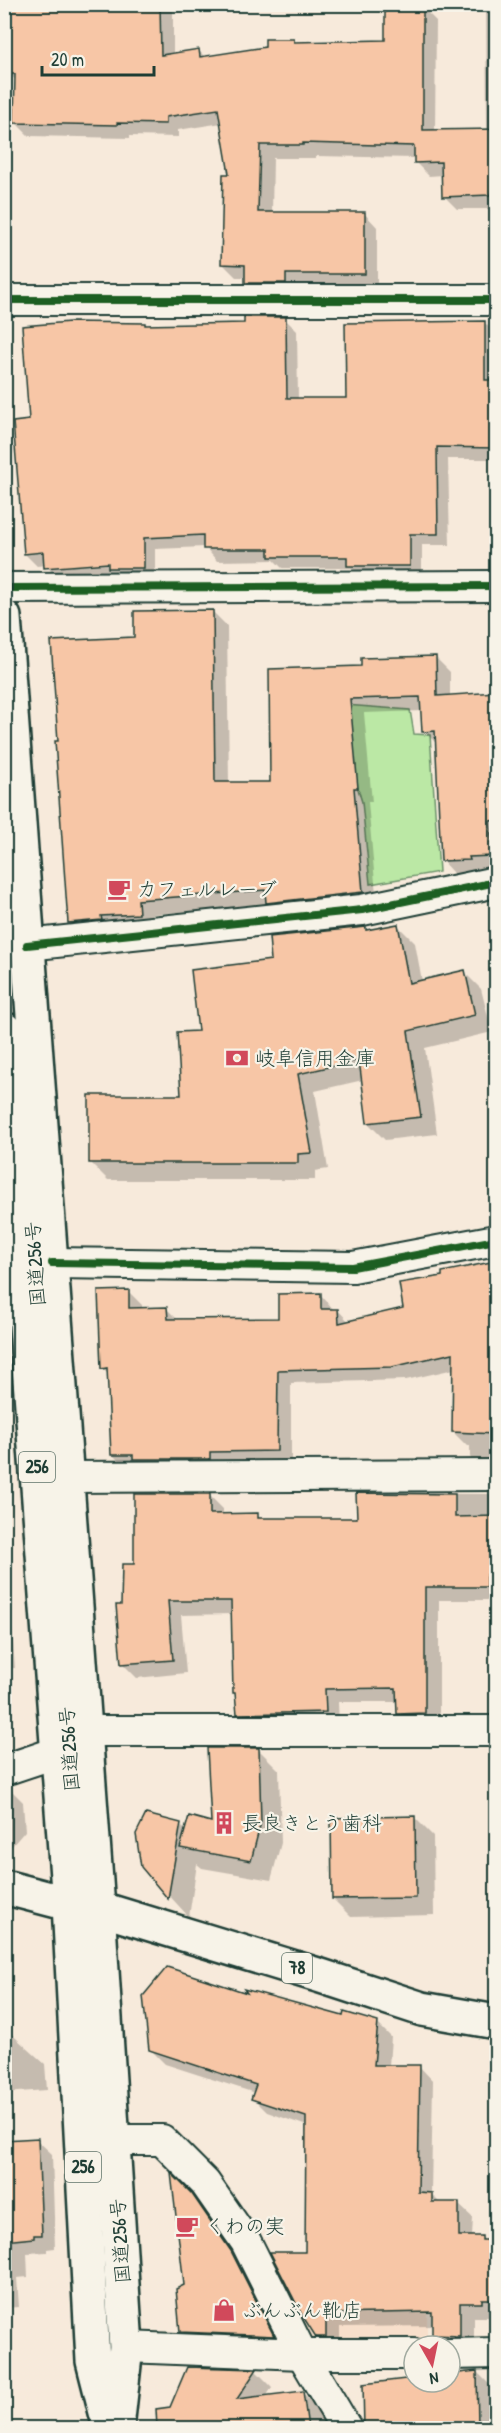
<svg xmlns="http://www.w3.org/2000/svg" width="501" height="2433" font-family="'Patrick Hand','Klee One',sans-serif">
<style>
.built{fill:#f7dfcb}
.green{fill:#bbe8a5;stroke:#6d926c;stroke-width:1.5}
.shadow{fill:#0003}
.building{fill:#f7c6a6;stroke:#1f3d34;stroke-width:1.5}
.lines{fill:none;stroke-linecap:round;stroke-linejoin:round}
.street-casing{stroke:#1f3d34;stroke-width:34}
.secondary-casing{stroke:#1f3d34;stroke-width:38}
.primary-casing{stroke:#1f3d34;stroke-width:38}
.highway-casing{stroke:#1f3d34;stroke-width:38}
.street{stroke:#f7f3e8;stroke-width:30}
.secondary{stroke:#f7f3e8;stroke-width:33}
.primary{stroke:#f7f3e8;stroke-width:33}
.highway{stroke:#f7f3e8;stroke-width:33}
.cycleway-casing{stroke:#f7f3e8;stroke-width:11}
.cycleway{stroke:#1b5e20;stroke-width:8}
.labels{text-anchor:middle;stroke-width:4.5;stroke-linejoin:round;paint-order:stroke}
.shield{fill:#f7f3e8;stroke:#60746a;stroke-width:1.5}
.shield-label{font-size:18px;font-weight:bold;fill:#1f3d34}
.poi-label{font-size:20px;fill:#1f3d34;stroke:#f7f3e8;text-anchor:start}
.street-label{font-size:20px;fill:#1f3d34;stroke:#f7f3e8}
</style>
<rect width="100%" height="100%" fill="#f7eadb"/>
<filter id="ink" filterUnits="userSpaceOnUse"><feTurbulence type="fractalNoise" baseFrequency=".0167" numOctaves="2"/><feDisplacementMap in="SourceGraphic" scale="12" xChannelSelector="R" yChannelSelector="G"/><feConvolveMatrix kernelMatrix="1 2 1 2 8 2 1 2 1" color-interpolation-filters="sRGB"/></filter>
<g filter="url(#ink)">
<path class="built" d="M270 2269H427V2338L308 2339Z"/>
<path class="green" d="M332 704 410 710 414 734 430 735 439 872 370 884 362 802Z"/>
<g class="shadow">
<path d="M8 4H173V54L198 50 206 58 267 48 294 41 296 43 387 41 423 8 436 21 435 132 487 131 486 7H496V209H457L444 196 443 175 429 176 415 162V158L316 156V158H273L272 214 364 213 377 227V287L260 296 246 282V277H236L223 264 231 176 222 123 178 130V137L130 136V138L29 136 15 122 16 81 9 73Z"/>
<path d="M285 319 297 331 298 399H348L485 323 496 334V459H448L450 545H422V577H361L352 568H282L274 560 217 561 205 547 155 549V579H58L46 565 37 566 25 554 30 422 146 326 245 325Z"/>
<path d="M496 604V664L493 605Z"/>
<path d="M212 611 227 626 229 784 271 783 363 667 435 657 450 672V696L496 693V881L463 884 442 861 438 745 424 731 423 711 364 713 372 802H368L377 906 270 905 152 914 153 927 83 937 69 923 60 742 136 639Z"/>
<path d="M398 926 415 943 422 981 464 972 481 989 492 1032 425 1048 437 1134 385 1140 368 1123 363 1080 315 1091 328 1169 315 1171V1180H108L90 1162 182 1096 200 1032 273 962 365 928 368 931Z"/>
<path d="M496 1270V1472L484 1471 470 1457V1446H467L453 1432 454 1369 406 1380 291 1383V1464L127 1469 113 1455 109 1375 102 1368 128 1291 142 1305V1310L167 1309 178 1320 280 1319 321 1295 334 1310H338L349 1322 405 1309 482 1272Z"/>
<path d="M4 1482 11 1562H7L15 1668 4 1669Z"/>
<path d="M358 1494H496V1600H439V1726L412 1727 398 1713V1702H338L339 1726 252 1727 238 1713 233 1614 181 1615 186 1673 137 1678 123 1664V1606L135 1565 209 1495 223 1509V1515H257L262 1520 358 1519Z"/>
<path d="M259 1750 279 1770 281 1843 271 1880 202 1868 197 1864 189 1917 142 1866 180 1825 186 1831 212 1824Z"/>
<path d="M4 1788H9L23 1802 25 1831 4 1855Z"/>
<path d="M415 1818 433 1836 434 1915 351 1917 333 1899Z"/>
<path d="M4 1982 8 2031 45 2064 47 2090 4 2093Z"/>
<path d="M252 1996 344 2018 377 2023 391 2037 389 2066H419L433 2081 431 2194 441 2204H458L473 2218 472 2237H482L486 2242H496V2317H474V2349L445 2346 434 2334V2326L340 2327V2350H332L318 2336 307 2254V2126L267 2112 253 2098 255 2093 165 2064 150 2049Z"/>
<path d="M37 2140 52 2154 55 2248 47 2249V2252L27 2253 28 2277 17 2278 19 2307 4 2308V2142Z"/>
<path d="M173 2177 207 2212 246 2268 287 2350 198 2347 182 2331 186 2286Z"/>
<path d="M188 2368 256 2371 272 2387 266 2397 303 2393 319 2410 320 2415 332 2428H178L167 2418Z"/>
<path d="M477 2372 491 2386V2395H496V2428H365V2386L414 2380V2382H450V2375Z"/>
</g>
<g class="building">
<path d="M6 4H160L161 55 199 49 200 57 265 47V39H294V42L385 40V6H423V130L496 129V191H491L490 195 442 197 441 162 414 163V146L303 143V145H260L258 212H365V274H286V283H245V265L221 264 223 174H229L218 109 166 117V124L117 123V125L14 123 15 74H7Z"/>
<path d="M244 317H286L287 398H346L345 323 485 321V380H496V448L437 447 438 534H410V566H347V557H269V549H203V535L144 538V568H108V563L44 568 43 552 24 554 13 422 29 420 22 326 70 322 145 323V325L244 323Z"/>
<path d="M213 610 215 782H270L269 669 361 666V658L436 656 437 696 496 692V820L490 821 492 856 469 857 470 860 441 861 435 731 422 732 420 697 350 699 358 788H354L363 892 266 903 265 890 138 900 139 914 101 916 102 920 68 923 55 741H58L51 641 134 637V611Z"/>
<path d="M398 924 409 983 465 970 475 1015 408 1031 421 1117 367 1123 359 1060 298 1074 312 1153 298 1154V1163H89V1095H181L177 1032 198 1031 191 970 271 960 269 937 366 927V930Z"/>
<path d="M496 1261 495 1434 452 1432 453 1353 392 1367 278 1370 277 1451 210 1452V1459H133V1455H111L107 1368 101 1369 98 1291 129 1290V1308L167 1307 168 1319 278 1318V1294L321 1293V1309H338L339 1323 403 1308 399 1283 442 1276V1272Z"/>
<path d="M356 1493 455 1494V1517L496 1516V1575H487V1587H425V1713L397 1714 396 1688 325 1689 326 1712 237 1714 235 1693H233L231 1601H168L173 1660 121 1664 116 1605H121L122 1564H134V1494H210V1514L258 1513V1518H357Z"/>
<path d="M207 1748H259L261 1822 251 1861 180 1848 189 1816 211 1822Z"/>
<path d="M146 1814 181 1823 168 1899 141 1867 136 1834Z"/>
<path d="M415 1816 416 1898 332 1899 331 1818Z"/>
<path d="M167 1967 247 1993 244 1989 343 2016 344 2012 378 2022 374 2065H420L418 2192 432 2193V2202H459V2236H482V2240H496V2299H482V2303H460V2336L432 2335V2312L326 2314V2337H316L302 2315 270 2252H305L306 2117 251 2099 256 2085 149 2050 143 1996Z"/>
<path d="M38 2138 42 2235H34V2238L4 2241V2140Z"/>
<path d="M171 2173 192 2194 231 2251 274 2336 180 2332 176 2289 184 2285Z"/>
<path d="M187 2367 257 2369 237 2399 303 2391 308 2428H157L156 2409 170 2407Z"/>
<path d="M477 2371 478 2428H364L363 2384 414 2378V2382H450V2374Z"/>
</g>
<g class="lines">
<g class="street-casing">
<g id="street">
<path d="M4 300H496"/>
<path d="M4 588 496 586"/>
<path d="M27 945 362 910 496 882"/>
<path d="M52 1263 353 1267 496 1240"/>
<path d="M66 1477 496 1475"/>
<path d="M84 1731H496"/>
<path d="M4 1770 58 1752 80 1750"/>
<path d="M113 2140H162L205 2183 246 2242 302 2354 346 2428"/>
<path d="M126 2347 302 2354H414"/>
<path d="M450 2354 496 2353"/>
</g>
</g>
<g class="secondary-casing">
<path id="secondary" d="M4 1887 69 1904 96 1908"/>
</g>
<g class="primary-casing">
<path id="primary" d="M98 1908 321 1976 422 2009 496 2022"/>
</g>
<g class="highway-casing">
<g id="highway">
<path d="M4 617 98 1908 126 2347 117 2428"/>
<path d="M4 1029 69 1904 93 2361 110 2428"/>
</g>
</g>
<use href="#street" class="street"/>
<use href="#secondary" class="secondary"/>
<use href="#primary" class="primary"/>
<use href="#highway" class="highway"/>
<g class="cycleway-casing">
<g id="cycleway">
<path d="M4 300H496"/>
<path d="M4 588 496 586"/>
<path d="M27 945 362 910 496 882"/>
<path d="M52 1263 353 1267 496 1240"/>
</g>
</g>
<use href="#cycleway" class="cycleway"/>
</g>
</g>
<defs>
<g id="cafe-bare" transform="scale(1.8)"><path d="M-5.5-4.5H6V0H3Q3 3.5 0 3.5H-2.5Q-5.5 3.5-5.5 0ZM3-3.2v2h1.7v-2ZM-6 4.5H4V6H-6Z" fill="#d1495b" stroke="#f7f3e8" stroke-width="2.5" paint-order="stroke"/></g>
<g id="bank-bare" transform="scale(1.8)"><path d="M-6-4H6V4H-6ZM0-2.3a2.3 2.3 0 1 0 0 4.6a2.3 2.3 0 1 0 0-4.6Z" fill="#d1495b" stroke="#f7f3e8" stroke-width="2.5" paint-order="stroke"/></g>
<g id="building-bare" transform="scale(1.8)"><path d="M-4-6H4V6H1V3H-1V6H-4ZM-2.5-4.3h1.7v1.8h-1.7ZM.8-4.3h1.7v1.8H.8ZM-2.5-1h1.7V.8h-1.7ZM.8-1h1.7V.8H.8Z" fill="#d1495b" stroke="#f7f3e8" stroke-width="2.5" paint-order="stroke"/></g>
<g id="shop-bare" transform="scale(1.8)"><path d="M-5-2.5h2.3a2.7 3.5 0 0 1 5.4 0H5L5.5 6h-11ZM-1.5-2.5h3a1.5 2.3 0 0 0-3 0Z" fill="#d1495b" stroke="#f7f3e8" stroke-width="2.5" paint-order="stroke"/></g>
</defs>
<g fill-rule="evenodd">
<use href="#cafe-bare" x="119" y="889"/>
<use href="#bank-bare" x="237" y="1058"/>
<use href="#building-bare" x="224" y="1823"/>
<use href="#cafe-bare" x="187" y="2226"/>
<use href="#shop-bare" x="224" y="2310"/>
</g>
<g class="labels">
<g class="shield">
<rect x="19" y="1452" width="36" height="30" rx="4.5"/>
<rect x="282" y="1953" width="30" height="30" rx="4.5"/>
<rect x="65" y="2152" width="36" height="30" rx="4.5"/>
</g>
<g class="shield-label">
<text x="37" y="1473">256</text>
<text x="297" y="1974">78</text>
<text x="83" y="2173">256</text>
</g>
<g class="poi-label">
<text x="137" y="896">カフェルレーブ</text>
<text x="255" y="1065">岐阜信用金庫</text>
<text x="242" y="1830">長良きとう歯科</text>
<text x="205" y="2233">くわの実</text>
<text x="242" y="2317">ぶんぶん靴店</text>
</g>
<g class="street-label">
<text transform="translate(35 1264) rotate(-94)" y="7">国道256号</text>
<text transform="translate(69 1749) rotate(-94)" y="7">国道256号</text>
<text transform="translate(120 2241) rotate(-94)" y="7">国道256号</text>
</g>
</g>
<rect width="501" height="2433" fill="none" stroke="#f7f3e8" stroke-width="24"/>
<rect x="12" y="12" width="477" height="2409" fill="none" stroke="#1f3d34" stroke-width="2" filter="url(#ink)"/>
<g transform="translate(432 2364) rotate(171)"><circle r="28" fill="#f7f3e8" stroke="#a1aaa0" stroke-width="1.5"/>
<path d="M0-4.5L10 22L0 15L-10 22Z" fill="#d1495b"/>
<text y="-9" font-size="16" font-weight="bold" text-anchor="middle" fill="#1f3d34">N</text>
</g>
<path d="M42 66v9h112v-9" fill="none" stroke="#1f3d34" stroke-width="3"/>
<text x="51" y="66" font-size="18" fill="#1f3d34" stroke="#f7f3e8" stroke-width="4.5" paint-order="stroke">20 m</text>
</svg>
